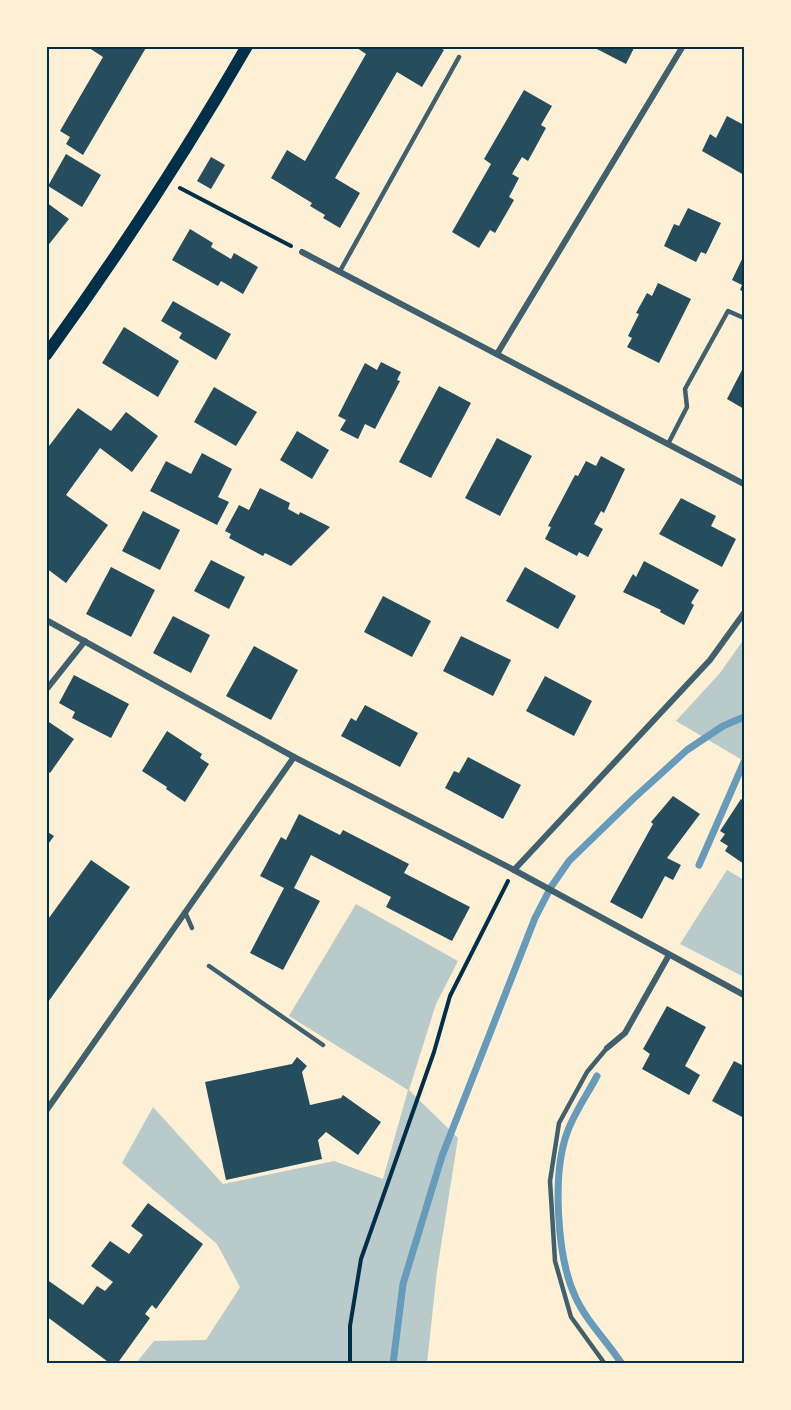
<svg xmlns="http://www.w3.org/2000/svg" width="791" height="1410" font-family="'Public Sans',sans-serif">
<style>
.green{fill:#b9caca}
.lines{fill:none;stroke-linecap:round;stroke-linejoin:round}
.stream{stroke:#669bbc;stroke-width:7}
.building{fill:#264d5e}
.path{stroke:#003049;stroke-width:4}
.service{stroke:#3f606c;stroke-width:4.5}
.minor{stroke:#3f606c;stroke-width:6}
.secondary{stroke:#003049;stroke-width:12}
.neatline{fill:none;stroke:#003049;stroke-width:2}
</style>
<rect width="100%" height="100%" fill="#fdf0d5"/>
<g class="green">
<path d="M744 639V761L676 721 720 673Z"/>
<path d="M727 870 744 880V977L680 944Z"/>
<path d="M356 904 458 961 436 1004 409 1090 458 1138 437 1271 427 1363H136L154 1341 206 1340 240 1287 217 1244 122 1163 153 1107 223 1184 334 1161 383 1179 408 1090 289 1016Z"/>
</g>
<g class="lines">
<g class="stream">
<path d="M699 865 744 762"/>
<path d="M597 1076C587 1095 574 1113 567 1133 552 1174 557 1257 575 1296 586 1321 607 1341 622 1364"/>
<path d="M393 1364 403 1284 442 1156 535 918 551 887 569 861 633 799 687 750 723 726 744 717"/>
</g>
</g>
<g class="building">
<path d="M86 46H147L83 155 66 144 70 137 60 131 103 57Z"/>
<path d="M354 46H437L444 50 422 87 397 72 335 178 360 193 340 228 323 218 325 215 310 206 312 203 271 178 287 150 305 161 366 54Z"/>
<path d="M591 46H635L626 64Z"/>
<path d="M524 90 552 106 541 125 546 128 528 161 522 157 512 174 519 178 509 197 514 200 495 233 490 230 479 248 452 232 491 164 484 159Z"/>
<path d="M727 116 742 124 743 121 744 122V175L702 151 710 134 716 138Z"/>
<path d="M66 154 101 175 82 207 48 186Z"/>
<path d="M211 157 225 165 211 189 197 181Z"/>
<path d="M46 202 69 219 46 248Z"/>
<path d="M688 208 721 223 706 254 701 252 696 262 664 246 674 224 679 226Z"/>
<path d="M190 229 213 243 211 247 231 259 234 253 258 267 243 294 221 281 218 286 172 260Z"/>
<path d="M744 255V292L740 290 742 285 732 280Z"/>
<path d="M658 283 691 299 659 363 627 347 632 338 628 336 639 314 636 313 647 293 652 296Z"/>
<path d="M173 301 231 334 216 360 179 338 182 333 161 321Z"/>
<path d="M124 327 179 361 158 397 102 363Z"/>
<path d="M381 362 401 372 397 380 400 381 375 429 365 424 358 439 340 430 346 420 338 416 365 363 377 370Z"/>
<path d="M744 366V409L727 399Z"/>
<path d="M439 386 471 403 431 478 399 462Z"/>
<path d="M214 387 257 412 236 446 194 422Z"/>
<path d="M78 408 111 431 126 412 158 436 132 472 100 448 66 495 108 525 66 583 46 568V450Z"/>
<path d="M297 431 329 450 312 479 280 460Z"/>
<path d="M497 438 532 456 500 516 465 498Z"/>
<path d="M202 453 232 469 218 497 229 502 217 525 150 491 166 461 191 474Z"/>
<path d="M601 456 625 469 604 513 601 511 594 524 603 529 588 557 579 552 577 556 545 539 551 527 548 526 575 475 578 476 586 461 596 466Z"/>
<path d="M260 488 290 503 288 509 299 515 300 512 330 527 291 566 265 553 263 556 229 538 231 534 225 531 239 505 249 510Z"/>
<path d="M681 498 716 516 711 526 736 539 722 567 659 534Z"/>
<path d="M143 511 180 530 160 570 122 551Z"/>
<path d="M211 560 245 577 229 609 194 591Z"/>
<path d="M644 561 699 590 691 603 694 605 684 625 660 612 661 610 623 592 633 574 636 577Z"/>
<path d="M111 567 155 590 131 637 86 614Z"/>
<path d="M525 567 576 596 558 629 506 601Z"/>
<path d="M383 596 431 621 412 657 364 632Z"/>
<path d="M173 616 210 635 191 673 153 653Z"/>
<path d="M461 636 511 660 493 696 443 671Z"/>
<path d="M254 646 298 670 271 720 226 696Z"/>
<path d="M74 675 129 704 111 738 72 718 75 712 59 703Z"/>
<path d="M545 676 592 701 574 736 526 711Z"/>
<path d="M365 705 418 733 400 767 341 736 351 718 356 721Z"/>
<path d="M46 720 74 739 50 773 46 770Z"/>
<path d="M167 731 202 754 200 758 209 764 185 802 166 789 167 787 142 771Z"/>
<path d="M468 757 521 785 503 819 445 788 454 771 459 773Z"/>
<path d="M673 796 700 814 667 858 681 865 673 880 665 876 642 919 610 902 653 824 651 822Z"/>
<path d="M741 799 744 801V864L725 851 728 846 720 841 725 834 720 831Z"/>
<path d="M299 814 340 835 343 830 409 864 404 873 470 907 452 941 386 907 391 897 311 855 294 888 320 901 283 970 250 953 284 888 260 876 281 837 286 840Z"/>
<path d="M46 831 54 836 46 847Z"/>
<path d="M91 860 130 887 46 1005V922Z"/>
<path d="M667 1006 706 1027 685 1066 700 1075 689 1095 642 1069 650 1054 643 1049Z"/>
<path d="M297 1057 307 1066 302 1072 310 1105 341 1098 343 1095 381 1122 358 1155 326 1132 318 1140 322 1159 226 1180 205 1082 292 1064Z"/>
<path d="M734 1061 744 1066V1118L712 1101Z"/>
<path d="M148 1203 203 1244 156 1309 152 1305 145 1314 150 1318 117 1364H111L46 1316V1279L83 1305 97 1286 105 1291 113 1282 91 1266 110 1241 129 1254 143 1235 131 1226Z"/>
</g>
<g class="lines">
<g class="path">
<path d="M180 188 291 246"/>
<path d="M350 1364V1326L361 1259 434 1052 450 996 508 881"/>
</g>
<g class="service">
<path d="M340 271 459 57"/>
<path d="M668 444 687 407 685 389 728 311 744 318"/>
<path d="M185 912 192 928"/>
<path d="M209 966 323 1045"/>
<path d="M605 1364 571 1317 555 1261 550 1181 559 1123 587 1072 607 1048"/>
</g>
<g class="minor">
<path d="M302 252 744 484"/>
<path d="M497 354 683 46"/>
<path d="M46 620 294 757 514 870 744 995"/>
<path d="M46 690 85 641"/>
<path d="M514 870 710 660 744 613"/>
<path d="M607 1048 625 1033 669 955"/>
<path d="M46 1111 294 757"/>
</g>
<path class="secondary" d="M46 355C119 254 185 154 247 46"/>
</g>
<rect width="791" height="1410" fill="none" stroke="#fdf0d5" stroke-width="96"/>
<rect x="48" y="48" width="695" height="1314" class="neatline"/>
</svg>
